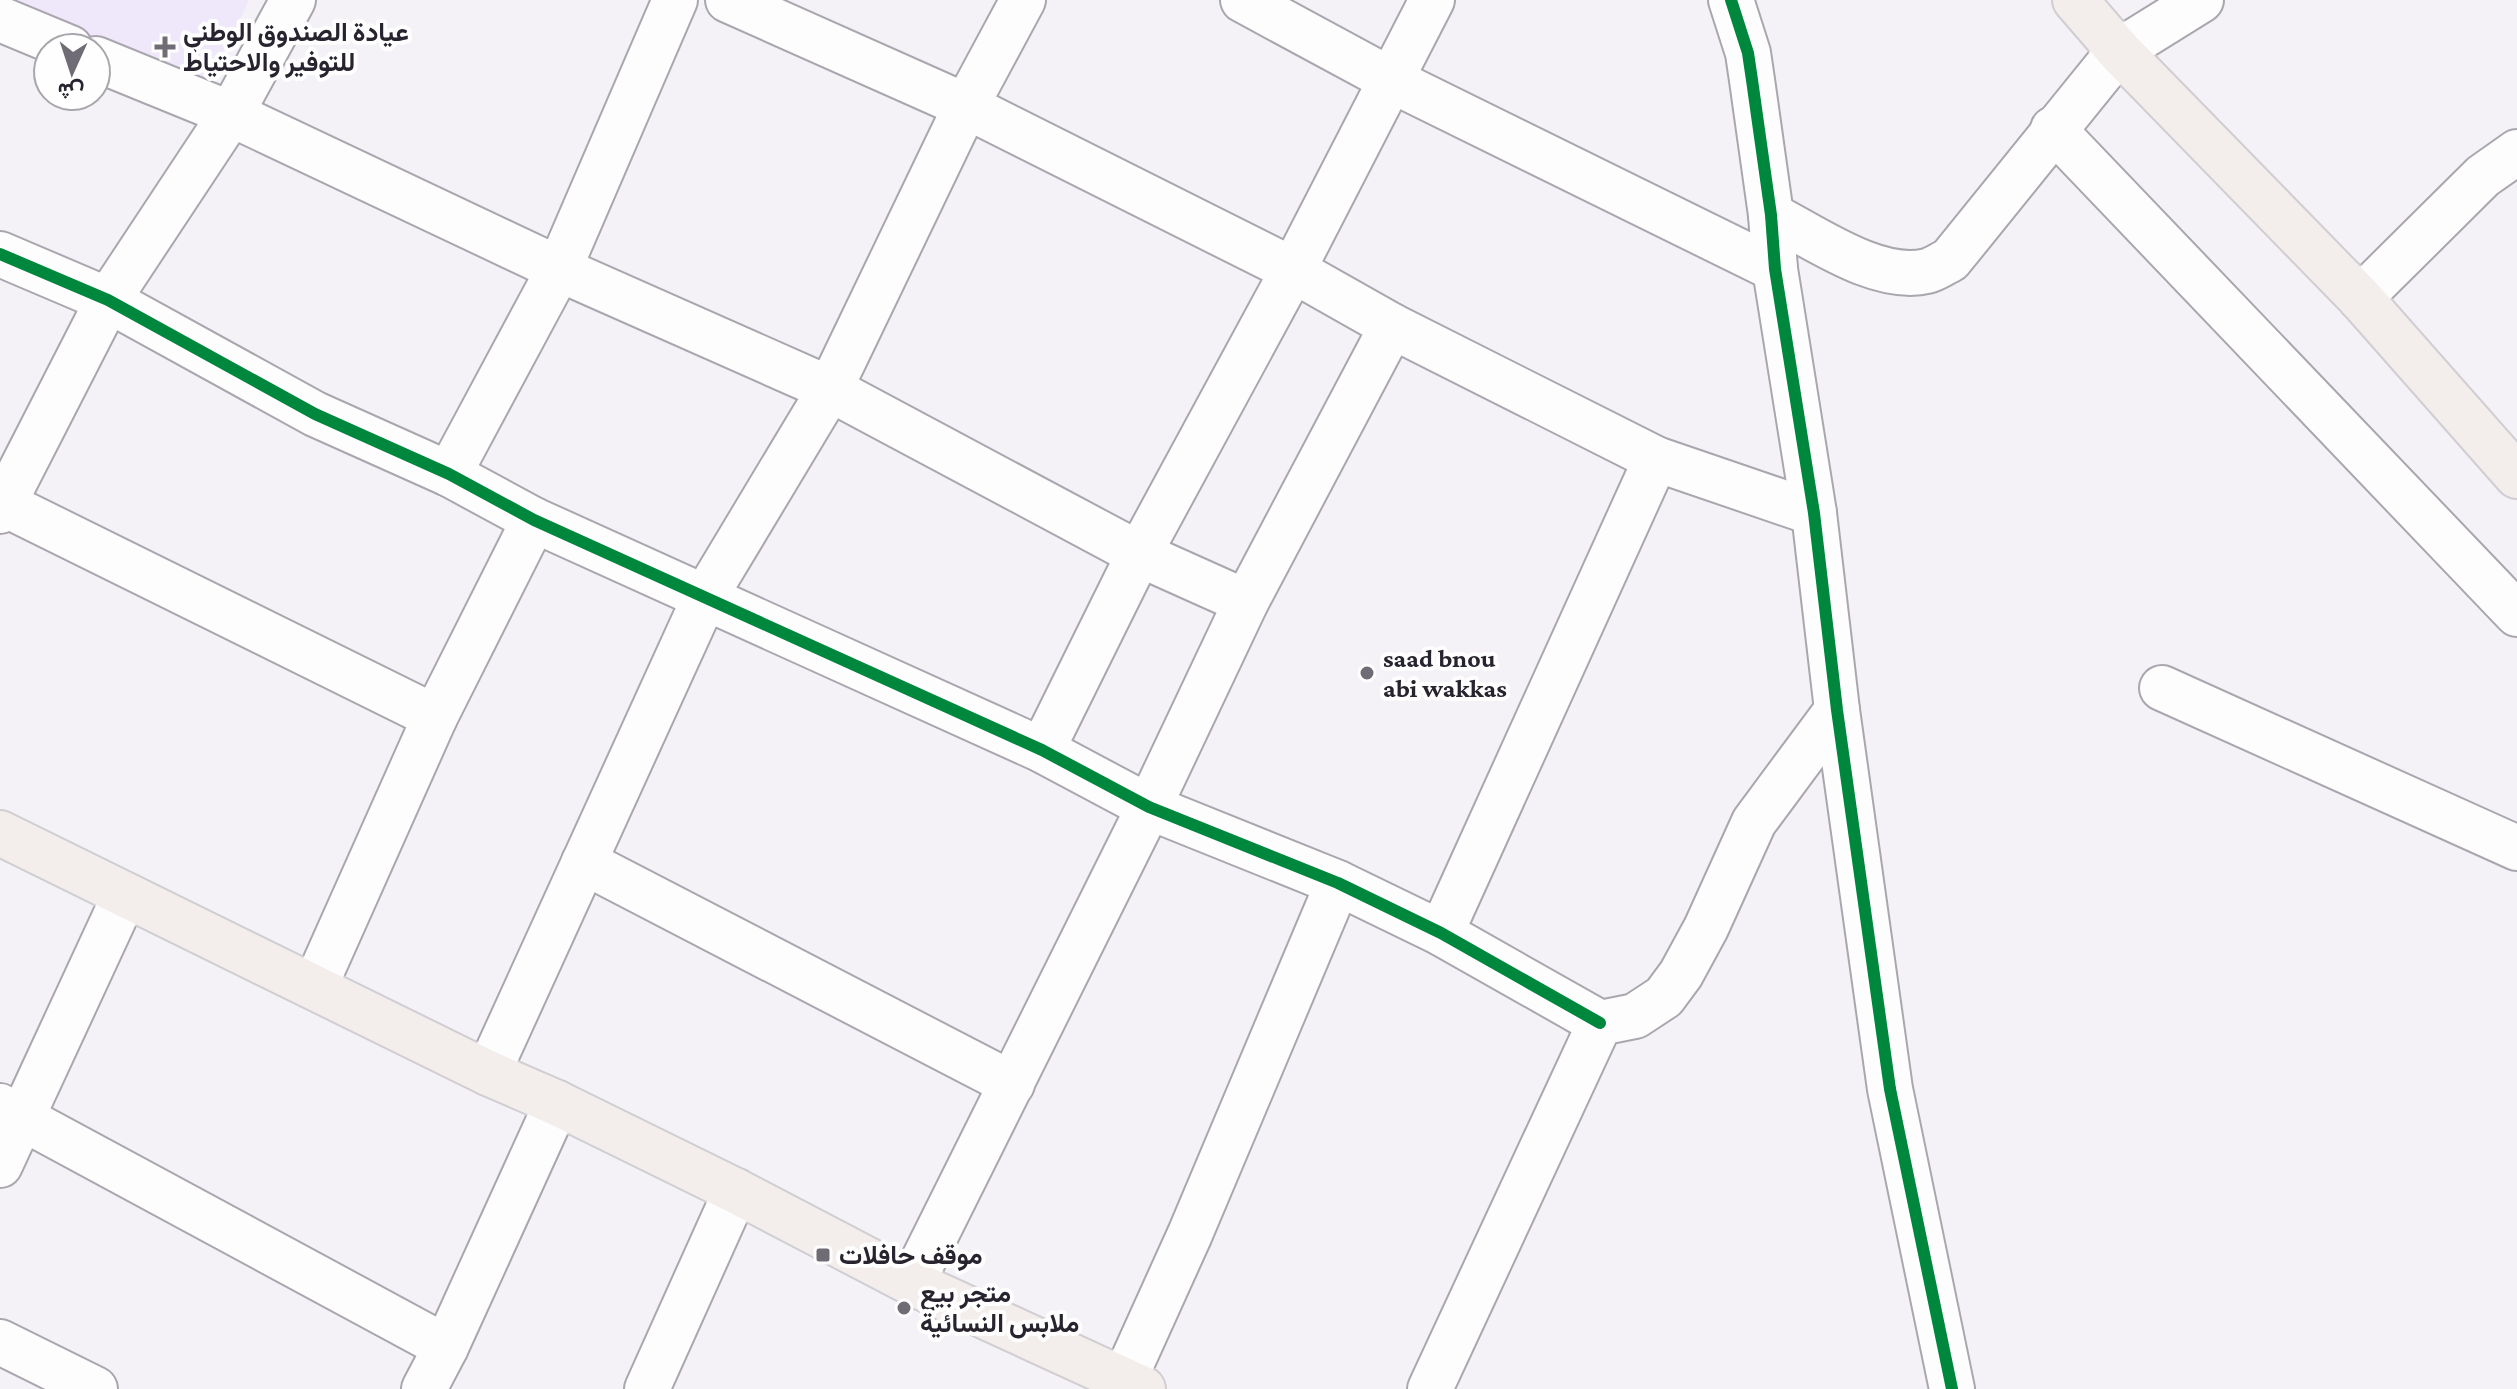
<svg xmlns="http://www.w3.org/2000/svg" width="2517" height="1389" font-family="'Crimson Pro',Vazirmatn,serif">
<style>
.built{fill:#efe7fa}
.lines{fill:none;stroke-linecap:round;stroke-linejoin:round}
.minor-casing{stroke:#aaa6ae;stroke-width:48}
.major-casing{stroke:#d0ced2;stroke-width:48}
.minor{stroke:#fdfdfe;stroke-width:44}
.major{stroke:#f3eeeb;stroke-width:44}
.cycleway-casing{stroke:#fefefe;stroke-width:17}
.cycleway{stroke:#00873e;stroke-width:12}
.poi-dot{fill:#6f6c75;stroke:#fefefe;stroke-width:3}
.labels{text-anchor:middle;stroke-width:8;stroke-linejoin:round;paint-order:stroke}
.poi-label{font-size:26px;font-weight:bold;fill:#28242f;stroke:#fefefe;text-anchor:start}
</style>
<rect width="100%" height="100%" fill="#f4f1f7"/>
<path class="built" d="M1 0H249L205 93Z"/>
<g class="lines">
<g class="minor-casing">
<g id="minor">
<path d="M728 0 966 106 1293 270 1392 326 1656 459 1814 513"/>
<path d="M1243 0 1391 80 1775 269"/>
<path d="M1731 0 1748 53 1752 80 1771 215 1775 269 1814 513 1837 710 1890 1089 1952 1389"/>
<path d="M0 19 70 48"/>
<path d="M96 59 231 114 559 269 830 389 1139 554 1246 602"/>
<path d="M2053 129 2517 614"/>
<path d="M1771 215C1814 237 1878 283 1927 271 1935 269 1943 263 1950 260L2119 51 2201 0"/>
<path d="M0 254 108 300 315 414 449 474 534 520 1042 750 1149 807 1338 883 1441 933 1600 1023"/>
<path d="M2360 298 2483 176 2517 152"/>
<path d="M449 474 559 269 675 0"/>
<path d="M4 504 435 717"/>
<path d="M0 511 108 300 231 114 293 0"/>
<path d="M2162 688 2517 848"/>
<path d="M1042 750 1139 554 1293 270 1432 0"/>
<path d="M584 862 1012 1084"/>
<path d="M1441 933 1656 459"/>
<path d="M315 986 435 717 534 520"/>
<path d="M488 1073 705 597 830 389 966 106 1023 0"/>
<path d="M0 1106 446 1347"/>
<path d="M0 1165 125 895"/>
<path d="M912 1283 1149 807 1246 602 1392 326"/>
<path d="M0 1342 95 1389"/>
<path d="M1124 1380 1190 1234 1338 883"/>
<path d="M424 1389 446 1347 557 1103"/>
<path d="M647 1389 736 1191"/>
<path d="M1430 1389 1600 1023 1635 1016 1664 997 1681 974 1706 928 1754 822 1837 710"/>
</g>
</g>
<g class="major-casing">
<g id="major">
<path d="M2075 0 2119 51 2360 298 2517 476"/>
<path d="M0 833 488 1073 557 1103 736 1191 912 1283 1143 1389"/>
</g>
</g>
<use href="#minor" class="minor"/>
<use href="#major" class="major"/>
<g class="cycleway-casing">
<g id="cycleway">
<path d="M1731 0 1748 53 1752 80 1771 215 1775 269 1814 513 1837 710 1890 1089 1952 1389"/>
<path d="M0 254 108 300 315 414 449 474 534 520 1042 750 1149 807 1338 883 1441 933 1600 1023"/>
</g>
</g>
<use href="#cycleway" class="cycleway"/>
</g>
<g class="poi-dot">
<path d="M161 35h8v8h8v8h-8v8h-8v-8h-8v-8h8z"/>
<circle cx="1367" cy="673" r="8"/>
<rect x="815" y="1247" width="16" height="16" rx="4"/>
<circle cx="904" cy="1308" r="8"/>
</g>
<g class="labels">
<g class="poi-label">
<text x="183" y="41">عيادة الصندوق الوطني<tspan x="183" dy="30">للتوفير والاحتياط</tspan></text>
<text x="1383" y="667">saad bnou<tspan x="1383" dy="30">abi wakkas</tspan></text>
<text x="839" y="1264">موقف حافلات</text>
<text x="920" y="1302">متجر بيع<tspan x="920" dy="30">ملابس النسائية</tspan></text>
</g>
</g>
<g transform="translate(72 72) rotate(183)"><circle r="38" fill="#fefefe" stroke="#a8a7ab" stroke-width="2"/>
<path d="M0-6L14 30L0 20L-14 30Z" fill="#6f6c75"/>
<text y="-12" font-size="22" font-weight="bold" text-anchor="middle" fill="#28242f">ش</text>
</g>
</svg>
